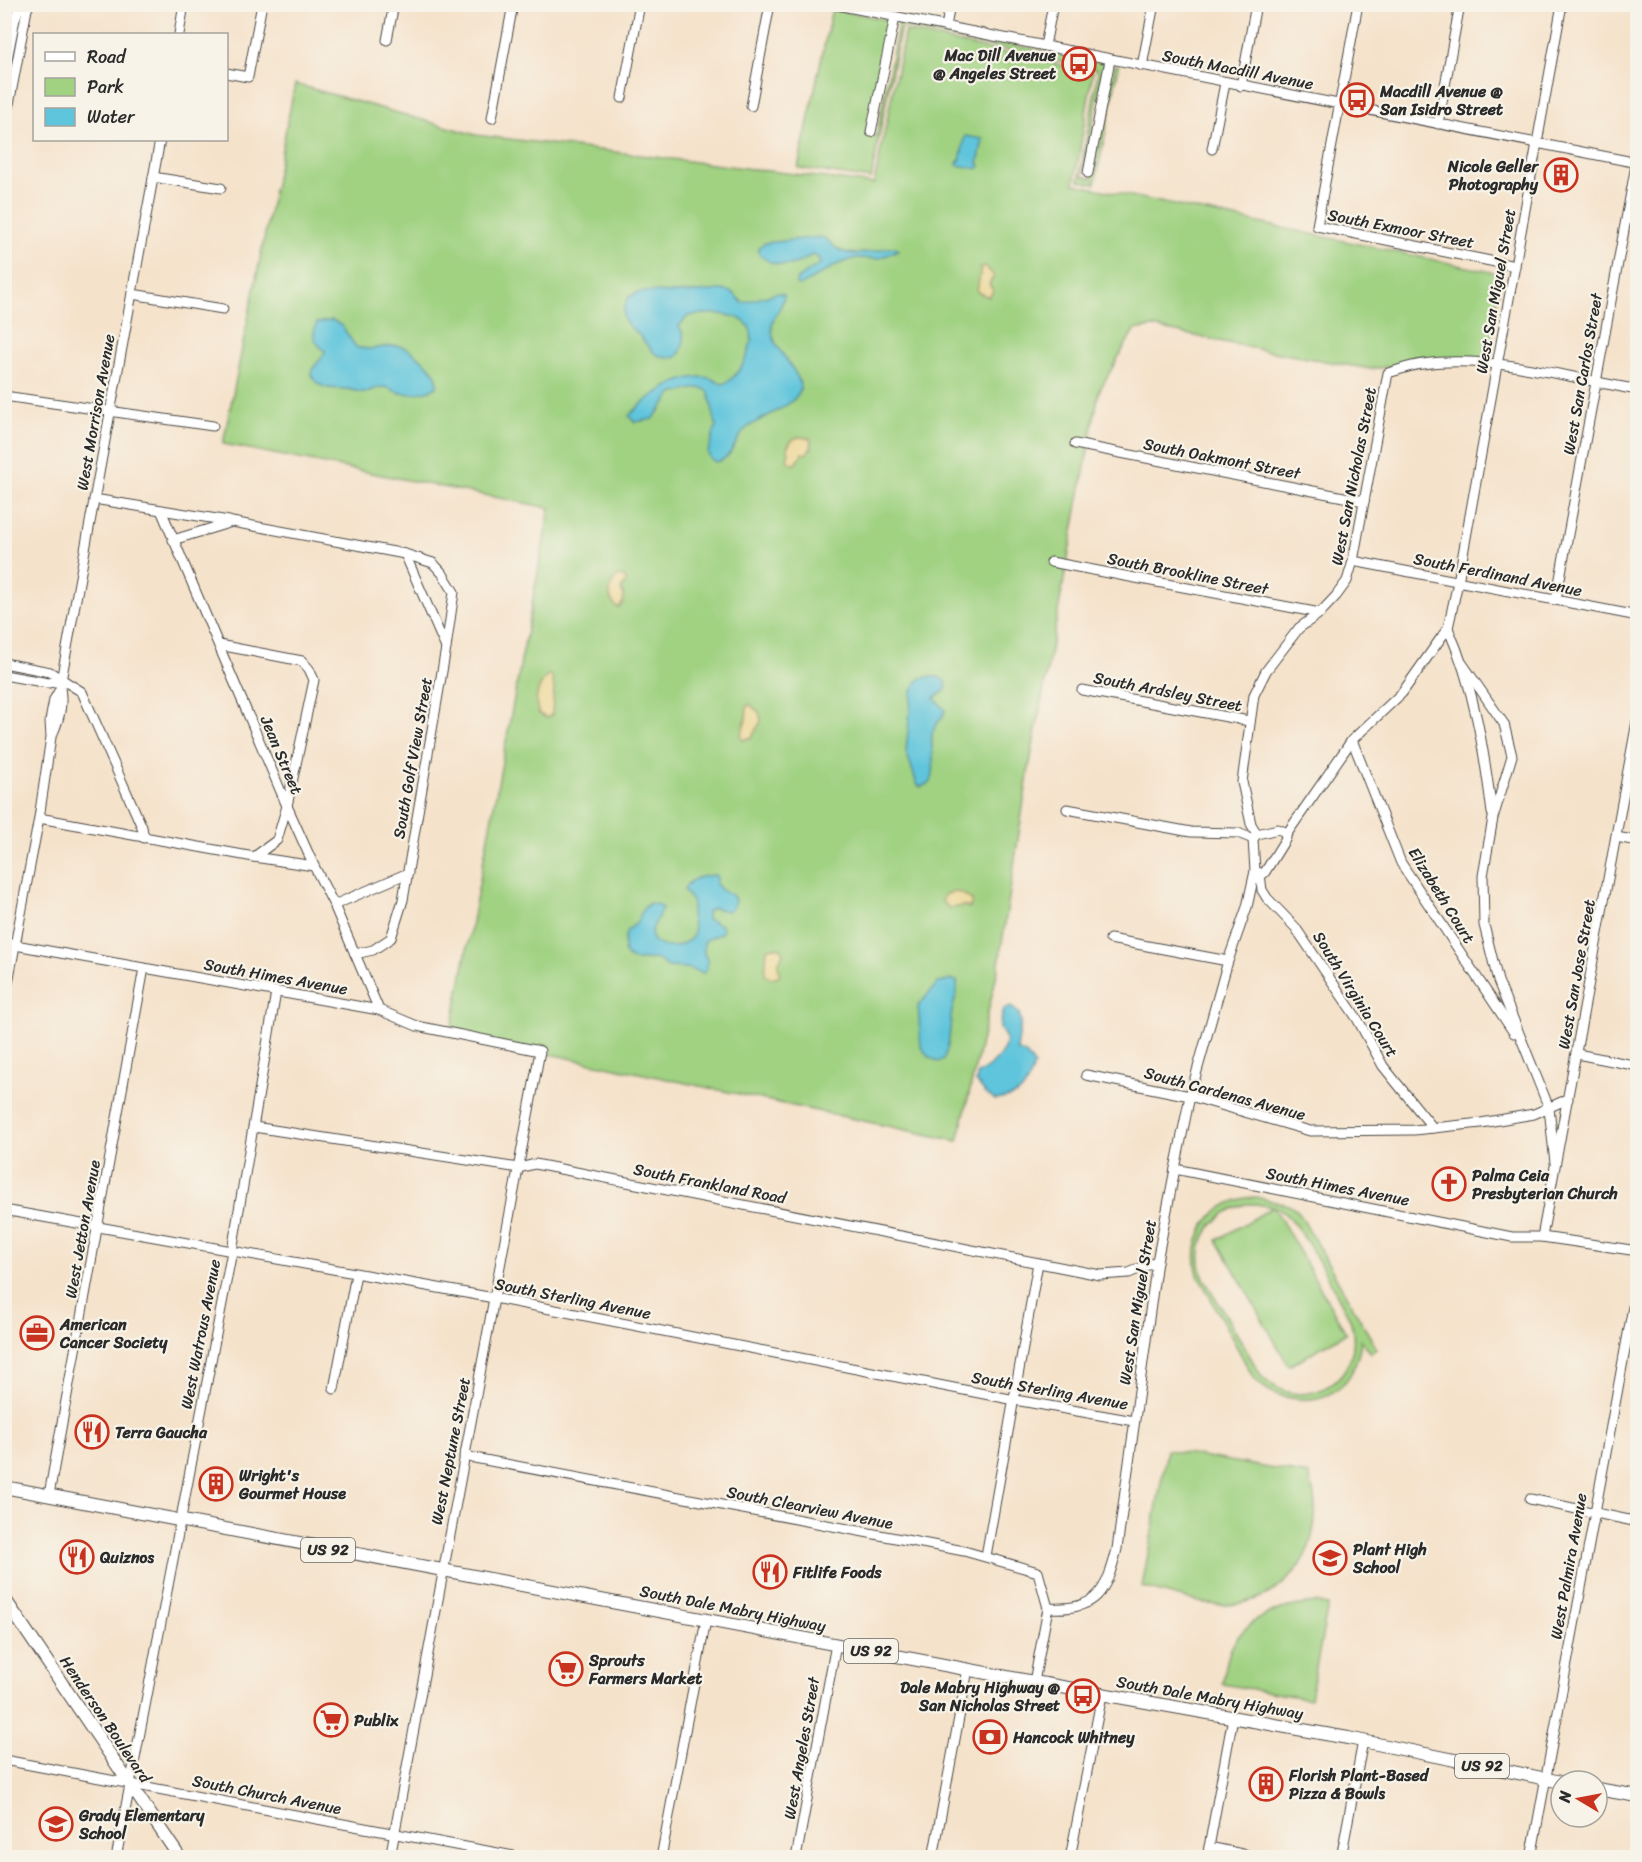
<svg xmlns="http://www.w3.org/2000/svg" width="1642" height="1862" font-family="Sriracha,sans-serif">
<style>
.green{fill:#a0d282;stroke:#667e56;stroke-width:1.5;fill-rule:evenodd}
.sand{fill:#eeda9e;stroke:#8c8264;stroke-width:1.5}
.water{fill:#5ec5dc;stroke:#447884;stroke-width:1.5}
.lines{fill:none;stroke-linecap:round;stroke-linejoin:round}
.minor-casing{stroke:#494643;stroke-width:11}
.major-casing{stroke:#494643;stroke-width:14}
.minor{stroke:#fff;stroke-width:9}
.major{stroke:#fff;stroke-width:12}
.labels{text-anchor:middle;stroke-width:4.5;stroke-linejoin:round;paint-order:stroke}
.shield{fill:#f7f3e8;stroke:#686764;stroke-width:1.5}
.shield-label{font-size:15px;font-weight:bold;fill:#2b2b2b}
.poi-label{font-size:16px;font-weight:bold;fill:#2b2b2b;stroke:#f7f3e8;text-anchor:start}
.street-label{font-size:16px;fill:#2b2b2b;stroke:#f7f3e8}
</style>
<rect width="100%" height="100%" fill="#f7f3e8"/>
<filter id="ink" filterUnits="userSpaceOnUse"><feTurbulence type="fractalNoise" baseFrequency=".0167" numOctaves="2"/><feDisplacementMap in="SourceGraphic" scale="12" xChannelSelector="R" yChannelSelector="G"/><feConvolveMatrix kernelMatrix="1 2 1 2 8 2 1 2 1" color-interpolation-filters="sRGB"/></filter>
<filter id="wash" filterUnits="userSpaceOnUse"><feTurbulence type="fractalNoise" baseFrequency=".008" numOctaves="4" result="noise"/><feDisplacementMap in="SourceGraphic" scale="24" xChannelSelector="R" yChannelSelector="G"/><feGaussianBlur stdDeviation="1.35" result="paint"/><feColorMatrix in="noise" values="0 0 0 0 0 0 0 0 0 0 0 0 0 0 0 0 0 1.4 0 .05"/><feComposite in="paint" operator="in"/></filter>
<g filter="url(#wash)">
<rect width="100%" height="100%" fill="#f5e2ca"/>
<g class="green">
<path d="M832 9 889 20 866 135 876 137 899 22 1105 63 1082 176 1092 178 1115 65 1119 66 1095 184 1079 181 1098 73 1096 69 904 27 900 30 871 179 798 168Z"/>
<path d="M905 31 1093 72 1074 184 1501 274 1489 354 1480 363 1449 360 1370 369 1262 350 1153 327 1134 330 1099 391 1029 768 998 969 958 1141 451 1033 550 508 223 444 295 84 476 135 874 184Z"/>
<path d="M1256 1197 1288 1205 1298 1211 1377 1349 1370 1353 1361 1340C1357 1377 1337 1402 1298 1399 1279 1397 1265 1391 1253 1377L1198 1275C1187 1236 1214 1198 1256 1197ZM1246 1204H1256L1273 1207 1217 1240 1289 1366 1346 1333 1274 1207C1298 1213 1336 1295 1350 1319 1369 1376 1306 1419 1262 1377 1248 1353 1234 1329 1220 1305 1214 1295 1206 1284 1202 1273 1192 1240 1216 1212 1246 1204Z"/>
<path d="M1167 1450 1309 1475C1331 1542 1291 1606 1219 1605 1199 1604 1163 1592 1142 1587Z"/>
<path d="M1316 1603 1328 1605 1310 1699 1222 1684C1225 1673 1226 1662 1230 1651 1245 1616 1281 1606 1316 1603Z"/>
</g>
<g class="sand">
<path d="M985 266 994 276 989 284 993 291 989 297 977 292 981 267Z"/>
<path d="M798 437 810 438 812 447 806 454 802 453 796 464H793L787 460 789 452 787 447 792 440Z"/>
<path d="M618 576 625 577 626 582 621 589 624 596 623 603 618 608C606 599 608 585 618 576Z"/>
<path d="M548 675 552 676 554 689 552 714 547 718 539 714C533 699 537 687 548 675Z"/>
<path d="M749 704 759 712 761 721 752 737 743 740 741 736 746 719 747 706Z"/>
<path d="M953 892 961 893 972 900 970 908 964 906 949 908 942 901 944 895Z"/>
<path d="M773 947 781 948 783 953 778 965 780 974 778 976 772 978 766 976 765 972 767 949Z"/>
</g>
<g class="water">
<path d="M965 136 983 139 978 164 980 165 979 169 957 165 958 161H960Z"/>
<path d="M820 237C829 238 831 246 839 250 855 259 878 249 895 247L898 250 878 259 856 258 838 264 800 286 796 285 797 279 820 264 818 257 812 255C806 258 801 263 794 264 783 267 764 263 758 252L759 247 765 243Z"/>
<path d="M721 290 732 292 743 303 777 293 784 294C785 311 764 317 775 342 780 353 804 379 800 390 795 406 762 417 748 427 735 436 734 460 715 462L709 457 708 452 716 426 709 393 705 389 697 388 672 394 653 419 635 422 629 416C646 398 682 372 709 378 713 379 718 382 722 384 738 381 757 344 750 329 742 310 704 313 688 316L679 326C686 337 685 344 678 356 655 364 649 345 637 333 632 328 627 326 624 319 622 311 625 304 629 297 642 288 657 293 672 293 688 293 705 292 721 290Z"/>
<path d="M332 320 342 326 356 347C371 352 383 345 398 346 409 346 433 367 437 378 437 379 437 386 437 387 427 392 412 395 401 393 395 392 390 387 383 387 377 387 372 391 366 392 359 393 354 390 347 389 331 388 321 391 311 375 314 362 322 362 325 351 314 342 311 336 317 323Z"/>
<path d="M939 677 945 681 947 686 945 691 934 698 945 710C943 720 934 724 932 734 930 751 937 765 931 782L921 787 917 784 906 751 912 692C918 675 923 677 939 677Z"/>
<path d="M715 875 717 878 716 884 723 891 732 895C737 901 735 908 728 911L713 908 707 911V919L721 925 723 931C718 937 709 936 704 942V953L708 962 706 971 703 973 686 968 668 967 656 959C642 959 623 966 624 945 624 941 625 935 627 931 630 927 635 926 637 922 641 914 642 908 650 903L659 905 662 908 651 932 653 941C662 947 671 949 680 945 700 936 693 932 691 915 691 910 694 905 692 901 689 896 685 894 684 889 690 878 702 876 715 875Z"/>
<path d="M951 980 957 981C959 992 954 1000 952 1011 949 1028 951 1044 943 1060L938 1062 929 1057 921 1047 918 1006 938 983Z"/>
<path d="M1011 1007 1019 1013 1021 1022 1017 1050 1027 1055 1034 1065C1028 1089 1020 1097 995 1100L985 1093 976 1082 978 1073C990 1068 1009 1052 1005 1037 1004 1034 1001 1031 1000 1028 999 1023 1003 1015 1004 1009Z"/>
</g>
</g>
<g filter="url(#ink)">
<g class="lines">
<g class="minor-casing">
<g id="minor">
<path d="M832 4 1638 163"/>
<path d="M1358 4 1317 226 1515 266"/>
<path d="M946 27 950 4"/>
<path d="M179 34 184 4"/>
<path d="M387 40 394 4"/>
<path d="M1045 46 1053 4"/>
<path d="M1142 66 1154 4"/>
<path d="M226 73 248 77 262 4"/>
<path d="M4 75 15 19 20 4"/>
<path d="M1241 86 1256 4"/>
<path d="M622 98 640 4"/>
<path d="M751 106 770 4"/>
<path d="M492 118 513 4"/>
<path d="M1438 124 1460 4"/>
<path d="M4 131 27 9 30 4"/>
<path d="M871 132 895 17"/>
<path d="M1212 149 1225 83"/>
<path d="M1088 173 1110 60"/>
<path d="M153 177 221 188"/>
<path d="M132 294 223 309"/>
<path d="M4 396 213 426"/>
<path d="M1075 444 1364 501"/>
<path d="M94 499 229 521"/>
<path d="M161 510 287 806 314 866 334 905 379 1010"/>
<path d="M173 540 232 522 405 554 433 563 443 574 454 592 446 648"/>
<path d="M1353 561 1638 616"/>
<path d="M1051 562 1320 613"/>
<path d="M1556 600 1638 154"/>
<path d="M1448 628C1474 687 1484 749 1492 813"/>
<path d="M4 663 50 672 82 692 142 827 144 838"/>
<path d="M1462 663 1504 724 1512 756 1493 818 1483 876 1484 925 1498 981 1549 1108 1555 1163"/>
<path d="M4 675 48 683 61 681"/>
<path d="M1082 690 1249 721"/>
<path d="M53 733C59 720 63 704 60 689"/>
<path d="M1352 740 1401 863 1514 1033"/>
<path d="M1067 809 1191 832 1238 833 1253 839"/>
<path d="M39 818 254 857 277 840 287 806 314 680 309 669 302 661 219 645"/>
<path d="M1278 829 1285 832 1286 838 1265 872 1263 874 1255 871 1253 839 1257 834Z"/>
<path d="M1257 834 1251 824 1242 782 1254 695 1266 671 1299 628 1320 613 1336 596 1347 581 1353 561 1388 373C1399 370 1411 365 1423 364 1491 354 1571 378 1638 390"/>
<path d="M1286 835 1352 740 1402 693 1448 628 1458 582 1562 4"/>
<path d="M1616 837 1638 841"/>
<path d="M254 857 314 866"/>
<path d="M1260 875 1262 890 1267 898 1295 927 1358 1020 1383 1066 1433 1128"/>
<path d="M334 905 408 873"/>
<path d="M1110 939 1228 961"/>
<path d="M4 943 379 1010 417 1026 540 1051 390 1858"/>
<path d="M355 954 373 950 391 938 403 900 446 648 405 554"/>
<path d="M4 1004 39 818 51 737 50 721 54 700 60 689 61 681 160 140"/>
<path d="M1577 1054 1638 1066"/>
<path d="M1086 1075 1190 1096 1310 1131 1414 1130 1481 1123 1534 1114 1568 1099"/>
<path d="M254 1127 519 1168 535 1164 1100 1275 1129 1273 1157 1261"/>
<path d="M1175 1169 1512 1237H1542L1638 1251"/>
<path d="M4 1210 494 1298 1015 1400 1134 1421"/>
<path d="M1542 1237 1638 716"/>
<path d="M334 1389 356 1274"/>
<path d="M464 1456 964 1551 1038 1572 1048 1608 1034 1682"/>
<path d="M49 1495 144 968"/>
<path d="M1530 1499 1638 1522"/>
<path d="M986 1556 1038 1263"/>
<path d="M1048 1608C1097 1611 1106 1592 1117 1549L1157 1261 1175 1169 1190 1096 1228 961 1247 907 1255 871"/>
<path d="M4 1760 524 1858"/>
<path d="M1209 1847 1261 1858"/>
<path d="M116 1858 232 1251 276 992"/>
<path d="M661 1858 706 1620"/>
<path d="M796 1858 836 1644"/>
<path d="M933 1858 968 1669"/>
<path d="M1070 1858 1102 1695"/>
<path d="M1207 1858 1233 1717"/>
<path d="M1341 1858 1363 1741"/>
<path d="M1531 1858 1638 1280"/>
<path d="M1633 1858 1638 1832"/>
</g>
</g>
<g class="major-casing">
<g id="major">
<path d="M4 1487 1034 1682 1348 1738 1561 1782"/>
<path d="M4 1598 180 1858"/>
<path d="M1597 1789 1638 1796"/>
</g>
</g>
<use href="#minor" class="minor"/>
<use href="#major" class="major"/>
</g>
</g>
<defs>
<g id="bus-ring" transform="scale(1.725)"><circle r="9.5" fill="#f7f3e8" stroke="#c8321e" stroke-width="1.5"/><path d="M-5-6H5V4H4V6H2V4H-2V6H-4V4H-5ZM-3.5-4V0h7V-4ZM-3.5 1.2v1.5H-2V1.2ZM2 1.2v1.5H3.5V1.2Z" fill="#c8321e"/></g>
<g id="building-ring" transform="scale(1.725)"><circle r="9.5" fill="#f7f3e8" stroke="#c8321e" stroke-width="1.5"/><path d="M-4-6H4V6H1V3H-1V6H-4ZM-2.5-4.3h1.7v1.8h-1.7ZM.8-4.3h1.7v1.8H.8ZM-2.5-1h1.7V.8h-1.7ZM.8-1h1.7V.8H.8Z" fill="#c8321e"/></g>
<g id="church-ring" transform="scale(1.725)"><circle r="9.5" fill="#f7f3e8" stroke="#c8321e" stroke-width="1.5"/><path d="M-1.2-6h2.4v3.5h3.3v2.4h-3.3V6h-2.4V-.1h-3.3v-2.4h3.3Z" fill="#c8321e"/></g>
<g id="office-ring" transform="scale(1.725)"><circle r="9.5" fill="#f7f3e8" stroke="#c8321e" stroke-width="1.5"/><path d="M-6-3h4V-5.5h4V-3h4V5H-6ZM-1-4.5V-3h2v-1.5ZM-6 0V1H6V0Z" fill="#c8321e"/></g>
<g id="restaurant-ring" transform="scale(1.725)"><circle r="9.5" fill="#f7f3e8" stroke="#c8321e" stroke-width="1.5"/><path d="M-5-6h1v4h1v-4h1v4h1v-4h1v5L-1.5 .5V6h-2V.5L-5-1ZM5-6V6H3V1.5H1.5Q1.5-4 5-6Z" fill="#c8321e"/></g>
<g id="school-ring" transform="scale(1.725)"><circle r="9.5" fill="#f7f3e8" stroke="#c8321e" stroke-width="1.5"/><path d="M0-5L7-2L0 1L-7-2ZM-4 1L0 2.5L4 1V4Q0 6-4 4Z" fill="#c8321e"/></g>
<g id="supermarket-ring" transform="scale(1.725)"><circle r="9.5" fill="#f7f3e8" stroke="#c8321e" stroke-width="1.5"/><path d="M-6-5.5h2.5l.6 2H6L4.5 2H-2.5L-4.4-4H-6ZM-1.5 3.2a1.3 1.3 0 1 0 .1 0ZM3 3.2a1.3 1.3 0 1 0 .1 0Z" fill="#c8321e"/></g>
<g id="bank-ring" transform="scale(1.725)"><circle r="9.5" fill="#f7f3e8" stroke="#c8321e" stroke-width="1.5"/><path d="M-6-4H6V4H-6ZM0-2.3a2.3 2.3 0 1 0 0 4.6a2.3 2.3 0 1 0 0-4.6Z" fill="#c8321e"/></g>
</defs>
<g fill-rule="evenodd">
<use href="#bus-ring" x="1079" y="64"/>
<use href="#bus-ring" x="1357" y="100"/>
<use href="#building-ring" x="1561" y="175"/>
<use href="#church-ring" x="1449" y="1184"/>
<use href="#office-ring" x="37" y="1333"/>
<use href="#restaurant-ring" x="92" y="1432"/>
<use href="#building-ring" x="216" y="1484"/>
<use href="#restaurant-ring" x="77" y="1557"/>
<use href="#school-ring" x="1330" y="1558"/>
<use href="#restaurant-ring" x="770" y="1572"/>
<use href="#supermarket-ring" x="566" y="1669"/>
<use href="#bus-ring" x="1083" y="1696"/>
<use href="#supermarket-ring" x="331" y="1720"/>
<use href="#bank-ring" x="990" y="1737"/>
<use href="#building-ring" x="1266" y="1784"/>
<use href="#school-ring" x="56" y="1824"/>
</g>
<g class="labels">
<g class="shield">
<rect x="301" y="1538" width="54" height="24" rx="4.5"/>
<rect x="844" y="1639" width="54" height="24" rx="4.5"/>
<rect x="1455" y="1754" width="54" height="24" rx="4.5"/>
</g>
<g class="shield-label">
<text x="328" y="1555">US 92</text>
<text x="871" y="1656">US 92</text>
<text x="1482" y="1771">US 92</text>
</g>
<g class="poi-label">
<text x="1056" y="61" text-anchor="end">Mac Dill Avenue<tspan x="1056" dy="18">@ Angeles Street</tspan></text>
<text x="1380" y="97">Macdill Avenue @<tspan x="1380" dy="18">San Isidro Street</tspan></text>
<text x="1538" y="172" text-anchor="end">Nicole Geller<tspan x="1538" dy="18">Photography</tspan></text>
<text x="1472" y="1181">Palma Ceia<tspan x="1472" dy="18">Presbyterian Church</tspan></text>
<text x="60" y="1330">American<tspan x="60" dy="18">Cancer Society</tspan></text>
<text x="115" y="1438">Terra Gaucha</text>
<text x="239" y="1481">Wright's<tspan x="239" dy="18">Gourmet House</tspan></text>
<text x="1353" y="1555">Plant High<tspan x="1353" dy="18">School</tspan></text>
<text x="100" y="1563">Quiznos</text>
<text x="793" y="1578">Fitlife Foods</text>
<text x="589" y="1666">Sprouts<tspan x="589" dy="18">Farmers Market</tspan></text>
<text x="1060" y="1693" text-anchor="end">Dale Mabry Highway @<tspan x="1060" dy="18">San Nicholas Street</tspan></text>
<text x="354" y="1726">Publix</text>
<text x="1013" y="1743">Hancock Whitney</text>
<text x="1289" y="1781">Florish Plant-Based<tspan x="1289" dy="18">Pizza &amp; Bowls</tspan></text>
<text x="79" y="1821">Grady Elementary<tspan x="79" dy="18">School</tspan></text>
</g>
<g class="street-label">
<text transform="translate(1238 69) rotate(11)" y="6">South Macdill Avenue</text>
<text transform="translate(1401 228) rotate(11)" y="6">South Exmoor Street</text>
<text transform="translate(1495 291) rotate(-80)" y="6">West San Miguel Street</text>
<text transform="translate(1582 374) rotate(-80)" y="6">West San Carlos Street</text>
<text transform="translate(95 412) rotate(-80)" y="6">West Morrison Avenue</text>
<text transform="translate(1222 458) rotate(11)" y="6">South Oakmont Street</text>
<text transform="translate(1353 476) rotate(-79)" y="6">West San Nicholas Street</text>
<text transform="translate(1188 573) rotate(11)" y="6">South Brookline Street</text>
<text transform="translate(1498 574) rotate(11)" y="6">South Ferdinand Avenue</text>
<text transform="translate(1168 691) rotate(11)" y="6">South Ardsley Street</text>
<text transform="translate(282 755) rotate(67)" y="6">Jean Street</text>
<text transform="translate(412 758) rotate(-80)" y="6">South Golf View Street</text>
<text transform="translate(1442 895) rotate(58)" y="6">Elizabeth Court</text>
<text transform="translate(1576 974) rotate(-80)" y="6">West San Jose Street</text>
<text transform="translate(276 976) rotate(10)" y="6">South Himes Avenue</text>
<text transform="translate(1356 994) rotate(58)" y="6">South Virginia Court</text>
<text transform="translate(1225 1093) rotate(15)" y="6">South Cardenas Avenue</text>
<text transform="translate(710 1183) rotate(11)" y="6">South Frankland Road</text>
<text transform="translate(1338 1186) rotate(11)" y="6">South Himes Avenue</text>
<text transform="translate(82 1229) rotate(-80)" y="6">West Jetton Avenue</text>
<text transform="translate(573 1298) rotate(11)" y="6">South Sterling Avenue</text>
<text transform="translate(1137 1302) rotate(-81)" y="6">West San Miguel Street</text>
<text transform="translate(200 1334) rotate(-79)" y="6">West Watrous Avenue</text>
<text transform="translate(1050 1390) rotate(10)" y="6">South Sterling Avenue</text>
<text transform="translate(450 1451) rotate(-79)" y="6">West Neptune Street</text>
<text transform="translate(810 1507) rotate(11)" y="6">South Clearview Avenue</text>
<text transform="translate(1568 1566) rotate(-80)" y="6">West Palmira Avenue</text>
<text transform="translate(733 1608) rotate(11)" y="6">South Dale Mabry Highway</text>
<text transform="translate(1210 1697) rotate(10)" y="6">South Dale Mabry Highway</text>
<text transform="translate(106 1719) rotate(56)" y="6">Henderson Boulevard</text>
<text transform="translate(801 1748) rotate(-80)" y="6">West Angeles Street</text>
<text transform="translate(267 1794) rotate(11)" y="6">South Church Avenue</text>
</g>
</g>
<rect width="1642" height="1862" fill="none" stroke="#f7f3e8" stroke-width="24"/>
<rect x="33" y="33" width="195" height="108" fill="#f7f3e8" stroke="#a5a39c" stroke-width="1.5"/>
<rect x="45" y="52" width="30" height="9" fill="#ffffff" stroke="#a5a39c" stroke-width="1.5"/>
<text x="87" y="63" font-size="18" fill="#2b2b2b">Road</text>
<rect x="45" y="78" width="30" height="18" fill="#a0d282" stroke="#a5a39c" stroke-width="1.5"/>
<text x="87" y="93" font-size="18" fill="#2b2b2b">Park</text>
<rect x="45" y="108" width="30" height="18" fill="#5ec5dc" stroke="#a5a39c" stroke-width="1.5"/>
<text x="87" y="123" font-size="18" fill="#2b2b2b">Water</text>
<g transform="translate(1579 1799) rotate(280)"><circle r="28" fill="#f7f3e8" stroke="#a5a39c" stroke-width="1.5"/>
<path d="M0-4.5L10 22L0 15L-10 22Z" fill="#c8321e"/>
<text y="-9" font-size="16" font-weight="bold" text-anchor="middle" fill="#2b2b2b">N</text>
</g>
</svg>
